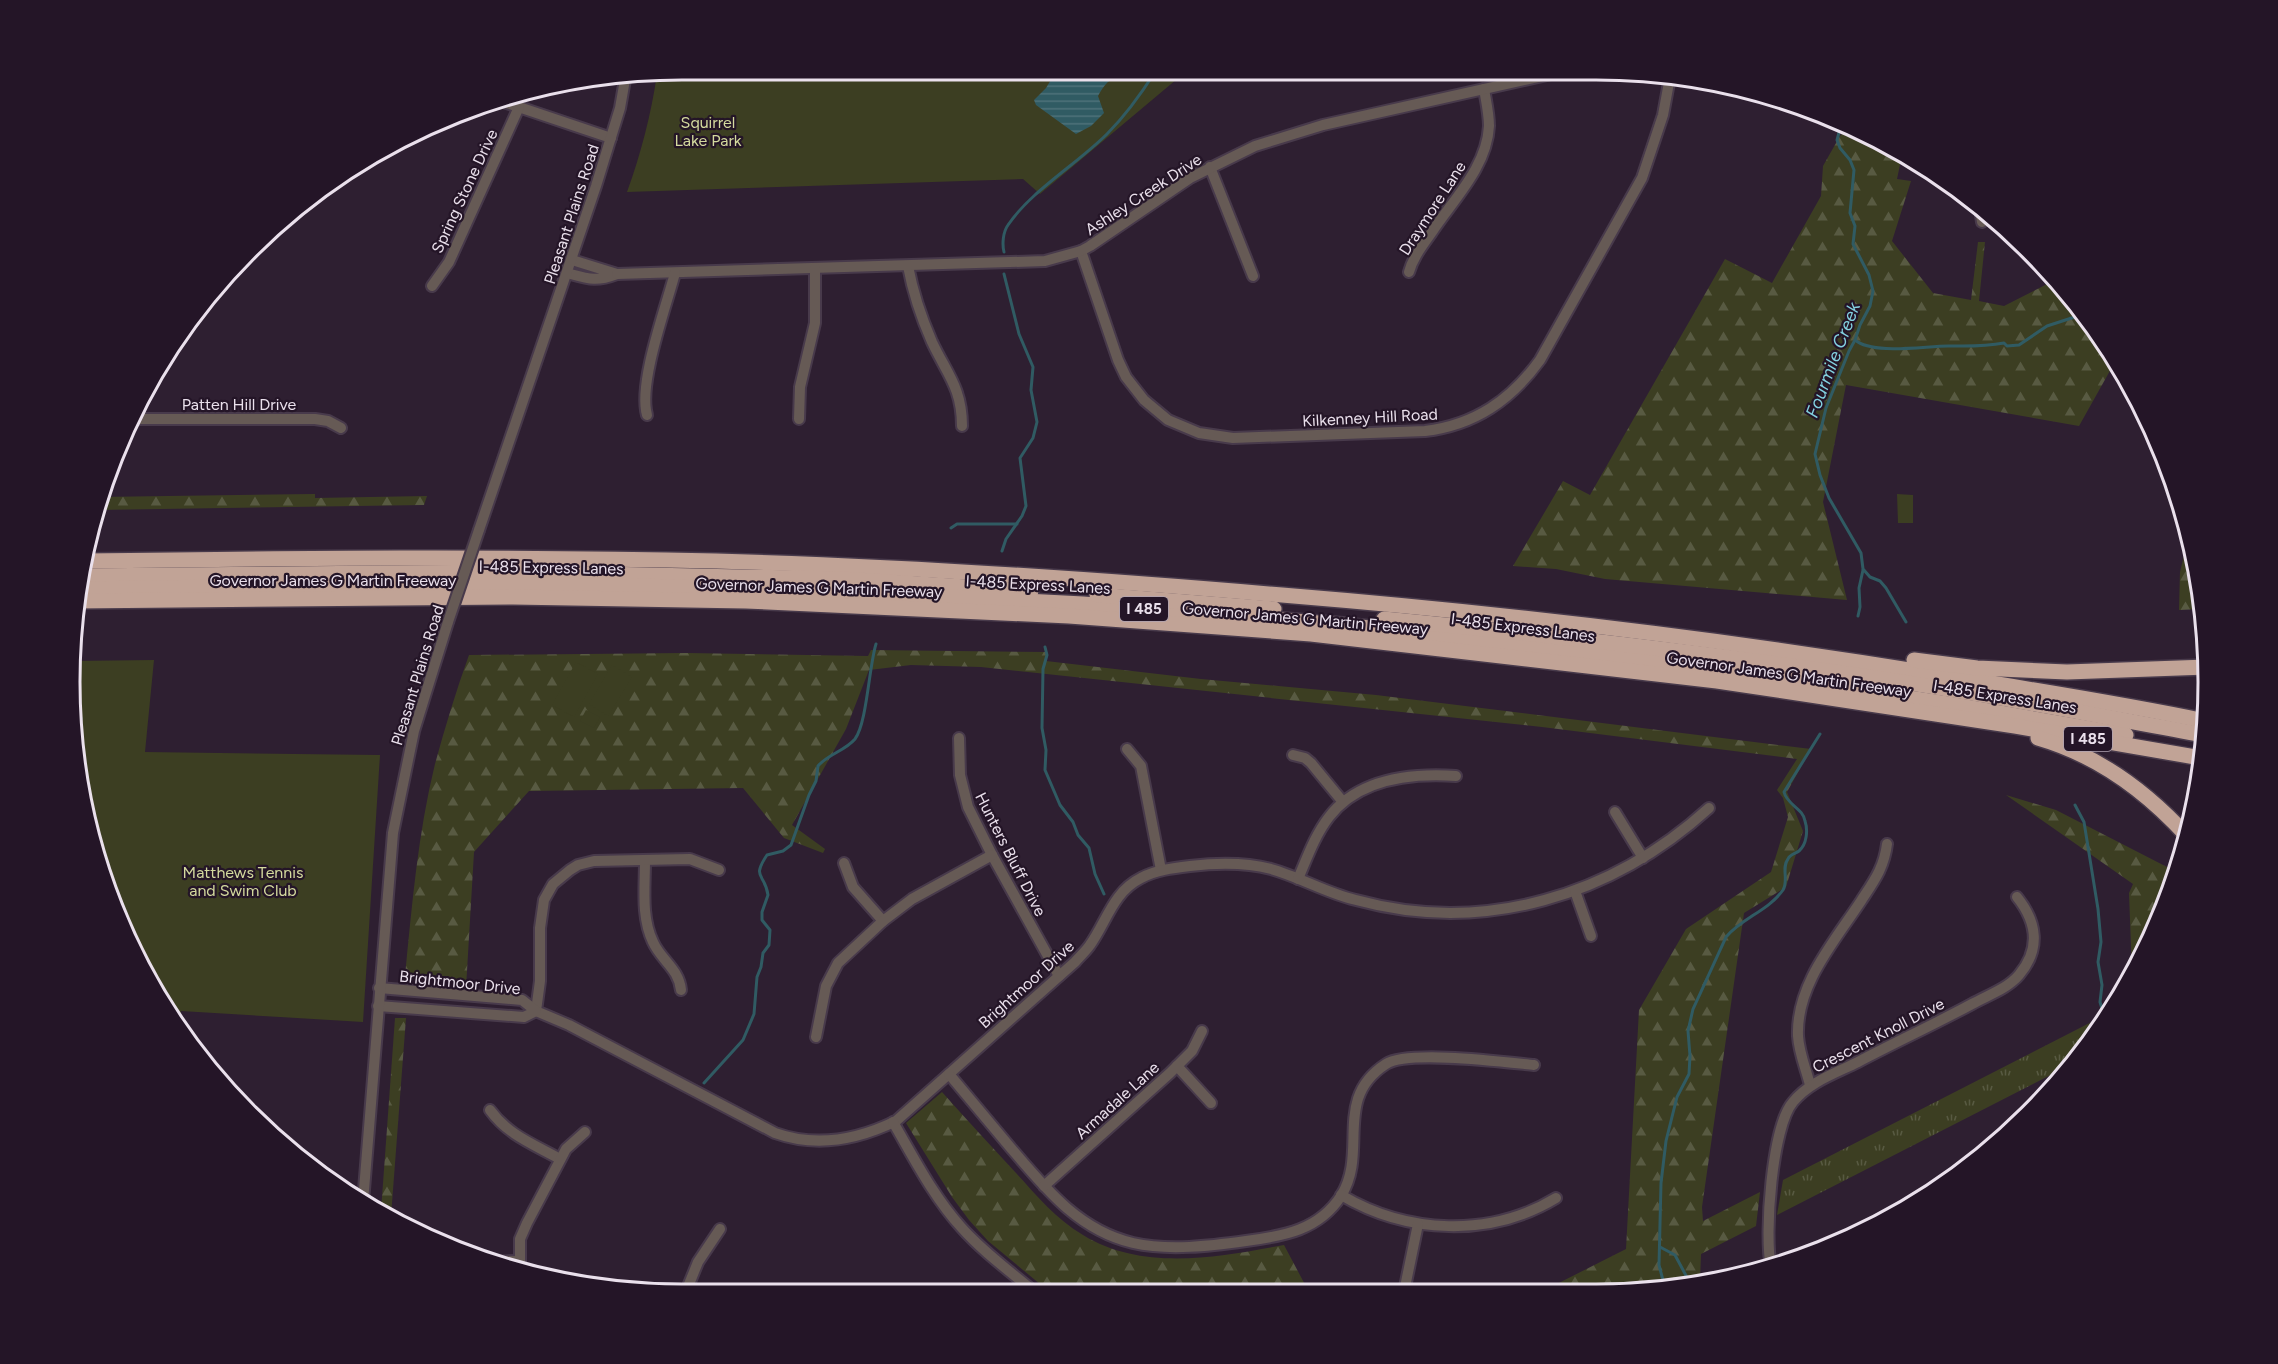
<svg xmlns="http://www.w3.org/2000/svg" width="2278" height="1364" font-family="Figtree,sans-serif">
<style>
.grass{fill:url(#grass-tufts)}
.forest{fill:url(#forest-firs)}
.park{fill:#3c3e22}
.water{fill:url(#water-rules)}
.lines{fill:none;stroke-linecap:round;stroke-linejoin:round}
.stream{stroke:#305b63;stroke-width:3}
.minor-casing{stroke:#483a4b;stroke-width:14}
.highway-casing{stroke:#483a4b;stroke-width:18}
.minor{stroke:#665a55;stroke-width:10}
.highway{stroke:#c1a396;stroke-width:15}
.minor-bridge-casing{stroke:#483a4b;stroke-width:14;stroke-linecap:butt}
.minor-bridge{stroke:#665a55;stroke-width:10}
.labels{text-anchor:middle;stroke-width:4.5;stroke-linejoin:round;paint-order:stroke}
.shield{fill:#241527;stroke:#afa3b1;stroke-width:1.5}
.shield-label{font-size:15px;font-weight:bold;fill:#eae0ec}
.park-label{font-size:16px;fill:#d4da9e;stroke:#241527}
.street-label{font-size:16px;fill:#eae0ec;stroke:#241527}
.water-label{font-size:18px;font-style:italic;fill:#83d1e0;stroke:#241527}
.rim{fill:none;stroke:#eae0ec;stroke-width:3}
</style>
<defs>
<pattern id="grass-tufts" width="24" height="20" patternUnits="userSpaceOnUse" patternTransform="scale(1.5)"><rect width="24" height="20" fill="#3c3e22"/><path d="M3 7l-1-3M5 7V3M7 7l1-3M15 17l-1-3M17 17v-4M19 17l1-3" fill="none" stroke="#585a42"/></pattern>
<pattern id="forest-firs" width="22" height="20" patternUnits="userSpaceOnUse" patternTransform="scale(1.5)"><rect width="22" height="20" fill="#3c3e22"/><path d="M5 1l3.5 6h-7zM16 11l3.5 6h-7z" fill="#585a42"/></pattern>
<pattern id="water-rules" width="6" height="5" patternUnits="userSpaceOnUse" patternTransform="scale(1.5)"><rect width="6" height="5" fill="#305b63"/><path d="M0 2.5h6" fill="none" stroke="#4e727a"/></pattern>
</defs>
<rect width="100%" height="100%" fill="#2e1f31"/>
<path class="grass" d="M2111 1012 2105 1023 2068 1066 1777 1215 1783 1180Z"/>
<g class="forest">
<path d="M1848 128 1902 155 1897 179 1911 181 1892 241 1933 293 1971 300 1978 242H1985L1979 301 2004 306 2055 280 2106 342 2116 360 2079 426 1846 385 1823 502 1847 600 1605 579 1556 569 1513 566 1563 481 1590 495 1725 259 1772 283 1821 196 1823 166 1840 136Z"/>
<path d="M315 494V498L427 496 424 505 96 510 99 497Z"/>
<path d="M2189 535 2197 563 2202 609 2179 610 2180 572Z"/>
<path d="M871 650 1046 652V661L1201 679 1376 695 1811 749 1787 792 1803 831 1786 887 1744 913 1702 1207 1703 1221 1760 1192 1756 1226 1701 1254 1700 1281 1636 1294H1537L1626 1249 1639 1010 1686 929 1771 872 1788 817 1783 798 1777 790 1797 759 1542 727 981 667 911 665 869 670 846 729 792 825 825 849 823 853 784 838 743 788 529 791 474 852 466 988 405 976C412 905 418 833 435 764 445 727 456 691 469 655L686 653 868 656Z"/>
<path d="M2006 795 2056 810 2167 867 2174 878 2162 917 2132 973 2129 893 2133 884Z"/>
<path d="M395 1018H406L391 1216 381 1211Z"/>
<path d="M942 1092C966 1119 991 1146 1016 1173 1037 1196 1056 1219 1083 1235 1143 1272 1219 1257 1284 1245L1310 1294H1052L988 1241 969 1220 952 1197 906 1123Z"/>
</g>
<g class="park">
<path d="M1191 72 1183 74 1040 194 1023 179 627 192C641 153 651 115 657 74Z"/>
<path d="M1897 494 1913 495V523H1898Z"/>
<path d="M154 660 145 752 380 755 363 1022 181 1011 179 1031 151 988 102 879 81 801 69 682 70 661Z"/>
<path d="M576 662 598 674 574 717 552 705Z"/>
<path d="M612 665 632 677 608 716 589 704Z"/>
<path d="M586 710 600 717 594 728 580 721Z"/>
</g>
<path class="water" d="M1129 72C1124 77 1121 76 1115 78 1107 80 1102 89 1098 96L1104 113 1091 126 1076 134 1036 105 1034 100 1046 88 1055 73Z"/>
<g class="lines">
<g class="stream">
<path d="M1843 126 1840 129 1837 140 1840 148 1850 160 1854 170 1850 213 1855 226 1853 244 1869 275 1873 291 1870 306 1860 325 1855 340 1849 351 1826 408 1815 454 1820 475 1829 498 1861 553 1863 569 1870 577 1880 581 1886 588 1906 622"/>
<path d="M1004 252C1002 244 1003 232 1008 225 1031 191 1077 164 1107 134 1125 116 1141 94 1155 72"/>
<path d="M1855 340C1873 355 1924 346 1948 346 1968 346 1983 347 2004 343L2007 346 2019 345 2047 326 2084 314"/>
<path d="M951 528 957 524H1017"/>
<path d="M1002 551 1006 539 1022 516 1026 506 1020 458 1033 438 1037 422 1031 390 1033 367 1019 334 1004 274"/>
<path d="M1858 616 1860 607 1859 588 1863 570"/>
<path d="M1045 647 1047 655 1043 669 1042 728 1046 750 1045 770 1060 805 1073 822 1078 835 1089 848 1095 874 1104 894"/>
<path d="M72 710 81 718 75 748"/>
<path d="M2075 805 2084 822 2098 909 2101 942 2098 962 2102 985 2100 1002 2106 1022"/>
<path d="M704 1083 743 1040 754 1014 757 977 761 967 763 953 769 945 770 930 762 920V912L768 895C765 873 751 879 767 855L783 851 791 845 809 795 816 781 818 766C828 754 845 751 855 739 867 723 869 666 876 644"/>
<path d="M1660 1247 1675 1255 1690 1283"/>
<path d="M1665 1288 1659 1265 1661 1183 1666 1141 1677 1097 1689 1074 1690 1056 1688 1031 1693 1009 1726 937C1742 918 1768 911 1783 890 1789 880 1781 868 1788 859 1790 854 1795 854 1799 851 1807 844 1808 830 1805 821 1803 808 1787 805 1784 792L1820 734"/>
</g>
<g class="minor-casing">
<g id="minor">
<path d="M495 99 611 138"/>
<path d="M1210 167 1253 276"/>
<path d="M1980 208 1982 222"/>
<path d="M272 233V228"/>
<path d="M1081 251 1118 360 1126 377 1144 400 1168 420 1199 433 1233 438 1425 431C1475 425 1511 400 1540 360L1642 178 1663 115 1670 77"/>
<path d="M908 266C913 293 921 317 932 342 947 374 962 388 962 426"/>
<path d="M1409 272C1413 257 1423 245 1432 232 1453 200 1487 167 1489 126 1489 114 1486 101 1484 89"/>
<path d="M567 273C589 279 596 282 617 274L572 260"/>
<path d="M617 274 1045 261 1081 251 1090 246 1190 178 1255 146 1323 125 1565 71"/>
<path d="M432 286 449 262 519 107"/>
<path d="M647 415C638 383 666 307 675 273"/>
<path d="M134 419H315L328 421 341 428"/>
<path d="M799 419 800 387 815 323V268"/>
<path d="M479 530 596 186 620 108 626 74"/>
<path d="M959 738 960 775 968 807 992 855 1059 976"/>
<path d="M1127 749 1141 766 1161 870"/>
<path d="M1293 755 1305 758 1311 763 1343 802"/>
<path d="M1615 812 1643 858"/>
<path d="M645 860C645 888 641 917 653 942 661 960 679 969 681 990"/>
<path d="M844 863 853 887 883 921"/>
<path d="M719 870 690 859 594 861 578 865 570 870 553 884 544 900 540 928V981L536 1011 569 1025 775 1133C817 1148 857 1140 896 1121L1075 962C1080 956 1086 951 1090 945 1107 921 1113 892 1141 878 1156 870 1173 868 1190 866 1216 863 1244 862 1271 869 1300 877 1326 893 1356 900 1484 935 1612 896 1709 808"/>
<path d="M1298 879C1307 858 1315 835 1329 817 1359 778 1411 773 1456 776"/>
<path d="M1575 891 1591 936"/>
<path d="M378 1006 524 1017 536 1011 522 1000 379 988"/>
<path d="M816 1037 826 986 838 963 883 921 912 899 992 855"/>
<path d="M1177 1066 1211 1103"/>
<path d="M949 1074C969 1098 990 1123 1010 1147 1045 1188 1078 1230 1133 1243 1169 1251 1210 1246 1246 1241 1284 1236 1319 1230 1341 1196 1369 1151 1332 1099 1386 1064 1408 1050 1504 1062 1534 1065"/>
<path d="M1810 1085C1806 1069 1799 1053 1798 1036 1796 985 1834 942 1861 901 1874 881 1884 868 1887 844"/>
<path d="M490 1110C508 1135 533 1144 560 1159"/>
<path d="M893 1122C914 1158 933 1196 961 1227 983 1252 1011 1272 1037 1294"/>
<path d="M1044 1186 1170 1073 1192 1051 1202 1031"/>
<path d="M1341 1195C1407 1234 1490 1238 1556 1198"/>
<path d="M363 1202 393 833 414 731 448 622"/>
<path d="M485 1262 519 1261"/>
<path d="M1771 1267C1764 1235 1772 1126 1793 1102 1809 1082 1836 1073 1858 1062 1896 1042 1935 1024 1972 1004 1988 995 2007 989 2019 975 2041 949 2037 922 2017 897"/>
<path d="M520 1269V1239L527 1223 566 1149 585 1132"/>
<path d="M1405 1287 1418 1224"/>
<path d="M685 1294 698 1262 720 1229"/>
</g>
</g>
<g class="highway-casing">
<g id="highway">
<path d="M84 561C294 558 505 556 716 561 905 566 1094 579 1282 595 1503 613 1723 639 1941 675 2030 689 2118 703 2205 721"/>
<path d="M80 576 508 572 841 579 1031 591"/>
<path d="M77 589 450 584 698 587 841 591 1083 604 1343 625 1705 666 1954 705 2126 735"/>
<path d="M1097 595 1274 609"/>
<path d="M74 601 513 597 746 601 1069 616 1311 634 1717 681 2015 726 2201 758"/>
<path d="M1384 619C1581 638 1778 661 1972 693 2050 706 2127 721 2204 735"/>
<path d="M1914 660 1977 668 2067 672 2207 667"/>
<path d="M2038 738C2097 755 2146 791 2187 836"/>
</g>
</g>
<use href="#minor" class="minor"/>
<use href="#highway" class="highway"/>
<g class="minor-bridge-casing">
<path id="minor-bridge" d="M448 622 479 530"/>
</g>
<use href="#minor-bridge" class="minor-bridge"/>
</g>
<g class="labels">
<g class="shield">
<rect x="1120" y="597" width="48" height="24" rx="4.5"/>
<rect x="2064" y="727" width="48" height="24" rx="4.5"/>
</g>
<g class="shield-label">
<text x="1144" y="614">I 485</text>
<text x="2088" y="744">I 485</text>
</g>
<g class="park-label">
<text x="708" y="128">Squirrel<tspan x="708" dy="18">Lake Park</tspan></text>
<text x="243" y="878">Matthews Tennis<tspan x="243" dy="18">and Swim Club</tspan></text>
</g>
<g class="street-label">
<text transform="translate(464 191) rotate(-65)" y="6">Spring Stone Drive</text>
<text transform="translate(1143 194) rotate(-33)" y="6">Ashley Creek Drive</text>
<text transform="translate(1432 208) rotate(-57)" y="6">Draymore Lane</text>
<text transform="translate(571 214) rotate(-72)" y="6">Pleasant Plains Road</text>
<text x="239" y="410">Patten Hill Drive</text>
<text transform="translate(1370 417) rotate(-3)" y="6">Kilkenney Hill Road</text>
<text transform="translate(551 567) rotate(1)" y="6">I-485 Express Lanes</text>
<text x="333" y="586">Governor James G Martin Freeway</text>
<text transform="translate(1038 584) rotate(3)" y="6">I-485 Express Lanes</text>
<text transform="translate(819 587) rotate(2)" y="6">Governor James G Martin Freeway</text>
<text transform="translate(1305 618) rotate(5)" y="6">Governor James G Martin Freeway</text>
<text transform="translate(1523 627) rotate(7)" y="6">I-485 Express Lanes</text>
<text transform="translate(1789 674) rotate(8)" y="6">Governor James G Martin Freeway</text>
<text transform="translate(417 675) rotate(-73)" y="6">Pleasant Plains Road</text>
<text transform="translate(2005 696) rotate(9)" y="6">I-485 Express Lanes</text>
<text transform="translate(1011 854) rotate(63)" y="6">Hunters Bluff Drive</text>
<text transform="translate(460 982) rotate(6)" y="6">Brightmoor Drive</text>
<text transform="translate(1026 984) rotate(-42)" y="6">Brightmoor Drive</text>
<text transform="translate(1878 1035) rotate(-27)" y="6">Crescent Knoll Drive</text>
<text transform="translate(1117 1100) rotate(-42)" y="6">Armadale Lane</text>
</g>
<g class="water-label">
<text transform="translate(1833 360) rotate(-69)" y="6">Fourmile Creek</text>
</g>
</g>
<path d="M0 0H2278V1364H0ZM682 80H1596A602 602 0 0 1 2198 682V682A602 602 0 0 1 1596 1284H682A602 602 0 0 1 80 682V682A602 602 0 0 1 682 80Z" fill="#241527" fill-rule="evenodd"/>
<path class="rim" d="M682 80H1596A602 602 0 0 1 2198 682V682A602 602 0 0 1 1596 1284H682A602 602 0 0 1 80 682V682A602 602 0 0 1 682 80Z"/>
</svg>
